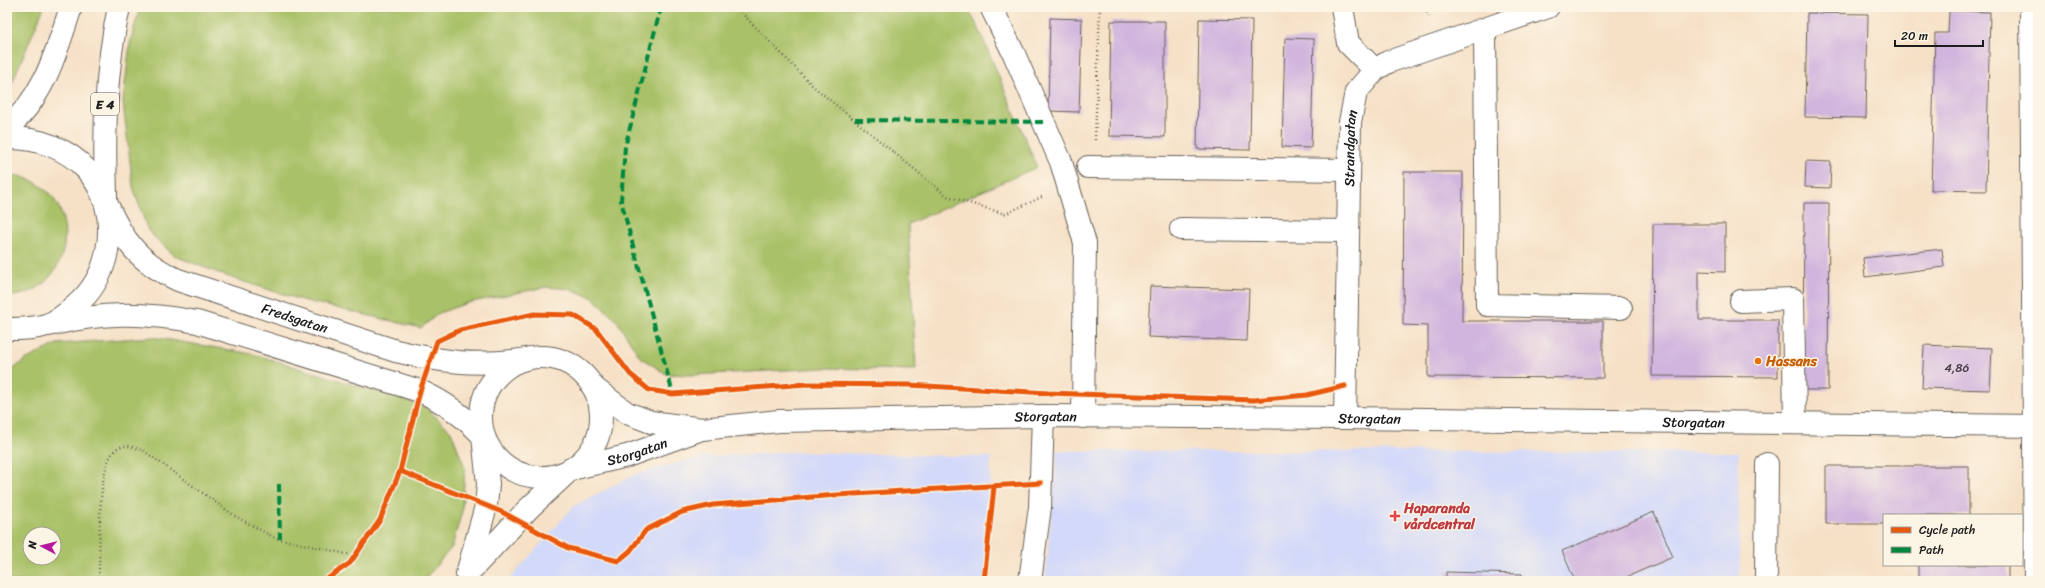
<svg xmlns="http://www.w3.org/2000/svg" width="2045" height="588" font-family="Sriracha,sans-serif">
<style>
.built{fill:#d3d9f9}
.green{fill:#a9c167;stroke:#626e42;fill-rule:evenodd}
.building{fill:#d1b5de}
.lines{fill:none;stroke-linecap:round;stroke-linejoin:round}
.minor-casing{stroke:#686158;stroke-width:24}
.highway-casing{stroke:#686158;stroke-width:24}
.path{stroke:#686158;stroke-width:2.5;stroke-dasharray:1 3;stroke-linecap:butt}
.minor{stroke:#fff;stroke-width:22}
.highway{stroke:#fff;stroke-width:22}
.quiet{stroke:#00873e;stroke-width:4;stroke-dasharray:8 4;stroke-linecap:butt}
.cycleway-casing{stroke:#fcf5e5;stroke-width:8}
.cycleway{stroke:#e8590c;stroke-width:5}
.food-dot{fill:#e8710a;stroke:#fcf5e5;stroke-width:1.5}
.health-dot{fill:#e0444e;stroke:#fcf5e5;stroke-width:1.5}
.labels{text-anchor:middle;stroke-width:3;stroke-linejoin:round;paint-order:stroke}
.number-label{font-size:12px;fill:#49424c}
.shield{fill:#fcf5e5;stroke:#5f5d58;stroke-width:1}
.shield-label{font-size:13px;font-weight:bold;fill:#1c1c1c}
.street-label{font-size:14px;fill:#1c1c1c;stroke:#fcf5e5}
.food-label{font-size:14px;font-weight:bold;fill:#c56008;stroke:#fcf5e5;text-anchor:start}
.health-label{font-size:14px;font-weight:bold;fill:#be3a42;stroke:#fcf5e5;text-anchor:start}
</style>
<rect width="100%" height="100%" fill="#fcf5e5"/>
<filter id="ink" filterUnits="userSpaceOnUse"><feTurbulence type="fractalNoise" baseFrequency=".025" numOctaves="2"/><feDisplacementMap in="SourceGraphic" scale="8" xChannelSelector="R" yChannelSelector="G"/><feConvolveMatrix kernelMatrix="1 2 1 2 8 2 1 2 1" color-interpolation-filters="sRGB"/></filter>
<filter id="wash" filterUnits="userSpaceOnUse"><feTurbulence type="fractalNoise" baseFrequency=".012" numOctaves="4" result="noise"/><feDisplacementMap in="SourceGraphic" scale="16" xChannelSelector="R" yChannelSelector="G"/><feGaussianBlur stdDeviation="0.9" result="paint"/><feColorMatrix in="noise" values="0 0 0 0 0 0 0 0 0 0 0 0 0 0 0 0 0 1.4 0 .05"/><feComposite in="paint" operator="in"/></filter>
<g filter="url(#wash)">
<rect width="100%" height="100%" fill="#f6e1c7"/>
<g class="built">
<path d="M1057 451 1738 452 1740 581H1045Z"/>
<path d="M793 452 991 457 986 581H508L574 506 636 474 701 457Z"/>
</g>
<g class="green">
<path d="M7 7H44L11 85 7 89Z"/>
<path d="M140 7H967L978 27 1037 167 908 224 916 370 824 368 692 375 666 374 640 357 617 321 593 298 571 289 546 287 467 303 439 313 421 328 298 299 229 277 175 256 148 231 133 187 123 102 130 43Z"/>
<path d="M7 174C90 182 78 297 7 296Z"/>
<path d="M152 337 253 354 424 406 451 431 465 468 462 511 452 547 423 581H7V374L25 360 57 344ZM30 534H54V558H30Z"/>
</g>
<g id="blocks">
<g class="building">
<path d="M1949 11 1990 12 1986 191 1931 190 1935 33H1948Z"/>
<path d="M1807 13 1868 14 1866 118 1805 117Z"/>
<path d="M1050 18 1082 19 1079 112 1048 111Z"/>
<path d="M1199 19 1252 20 1250 150 1197 149Z"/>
<path d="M1111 21H1165V137L1109 136Z"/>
<path d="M1285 38 1314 39 1311 148 1282 147Z"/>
<path d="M1806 161 1831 162 1830 188 1805 187Z"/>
<path d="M1404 172H1463L1462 321H1603V378L1428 377V326L1403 325Z"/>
<path d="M1804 203H1829L1828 390H1803Z"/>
<path d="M1653 224H1725V272L1699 271V320H1778V377L1652 376Z"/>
<path d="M1942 249 1944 267 1865 277 1863 258Z"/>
<path d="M1150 286 1249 289 1247 341 1148 337Z"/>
<path d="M1924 345 1992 348 1990 390 1922 388Z"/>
<path d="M1826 466H1969V515H1884V524H1826Z"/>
<path d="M1654 512 1673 557 1617 581H1575L1562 551Z"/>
<rect x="1918" y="565" width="90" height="16"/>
<path d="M1446 572 1522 574 1521 581H1446Z"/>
</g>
</g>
</g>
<g filter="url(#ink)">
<use href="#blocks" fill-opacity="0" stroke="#686158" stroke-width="1"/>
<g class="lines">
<g class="minor-casing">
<g id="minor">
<path d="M991 7 1014 54 1061 162 1085 243 1083 417"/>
<path d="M1342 7 1348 43 1375 70"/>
<path d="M2031 7 2035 581"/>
<path d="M1485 29 1487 305 1621 308"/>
<path d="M1088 167 1349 170"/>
<path id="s1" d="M107 204C123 241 140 263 178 280L396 351C442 362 474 366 521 360"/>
<path d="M1181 229 1348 231"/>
<path d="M1741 301 1793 299 1795 423"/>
<path d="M48 325C105 312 140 312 197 322L420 391C445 402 464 416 483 436L488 484 486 506 467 574"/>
<circle cx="541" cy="417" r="60"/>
<path id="s2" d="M593 387 627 413 651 422 702 429 779 421 1043 416 1345 418 2038 426"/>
<path id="s3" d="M1345 418 1350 122 1356 92 1375 70 1388 62 1548 7"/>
<path id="s4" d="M470 571 528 509 571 469 627 456 699 430"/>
<path d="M1030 581 1040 507 1043 416"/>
<path d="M1766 581 1767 464"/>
</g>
</g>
<g class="highway-casing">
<g id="highway">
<path d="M7 128C45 96 56 52 71 7"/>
<path d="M7 138C72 137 120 185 107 251 103 273 92 292 74 307 66 314 56 322 46 325 34 329 20 329 7 329"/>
<path d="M106 197C104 132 105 71 119 7"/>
</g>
</g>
<g class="path">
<path d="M736 7 814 87 947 196 1005 214 1044 196"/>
<path d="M1422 7 1425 8 1430 19"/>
<path d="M1095 140 1100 7"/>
<path d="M98 581C102 556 93 457 120 447 128 444 137 448 144 451L235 516 275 538 356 556"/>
</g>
<use href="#minor" class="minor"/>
<use href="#highway" class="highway"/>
<g class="quiet">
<path d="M661 7 625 147 621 201 673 394"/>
<path d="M855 120 1043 122"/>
<path d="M279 484 280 539"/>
</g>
<g class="cycleway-casing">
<g id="cycleway">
<path d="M400 471 502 512 568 548 618 561 630 551 646 530 682 512 713 505 837 495 1041 483"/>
<path d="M324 581 350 563 380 520 400 471 420 391 437 341 460 330 534 314 573 315 596 329 630 374 649 390 673 394 806 384 909 385 1048 393 1254 400 1307 395 1345 386"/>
<path d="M984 581 994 487"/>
</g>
</g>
<use href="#cycleway" class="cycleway"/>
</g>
</g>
<circle class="food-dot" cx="1758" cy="361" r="4"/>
<path class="health-dot" d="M1393 510h4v4h4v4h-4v4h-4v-4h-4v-4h4z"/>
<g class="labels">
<g class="number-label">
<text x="1957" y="372">4,86</text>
</g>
<rect class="shield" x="91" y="93" width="28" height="22" rx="3"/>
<g class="shield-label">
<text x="105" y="109">E 4</text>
</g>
<g class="street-label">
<text dy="5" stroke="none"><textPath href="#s3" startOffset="270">Strandgatan</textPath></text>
<text dy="5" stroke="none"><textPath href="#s1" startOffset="230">Fredsgatan</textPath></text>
<text dy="5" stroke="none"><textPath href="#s2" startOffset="464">Storgatan</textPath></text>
<text dy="5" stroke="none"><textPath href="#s2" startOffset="788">Storgatan</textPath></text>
<text dy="5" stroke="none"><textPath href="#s2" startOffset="1112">Storgatan</textPath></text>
<text dy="5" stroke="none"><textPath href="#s4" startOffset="212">Storgatan</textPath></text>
</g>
<g class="food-label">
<text x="1766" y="366">Hassans</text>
</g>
<g class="health-label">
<text x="1404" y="513">Haparanda<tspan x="1404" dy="16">vårdcentral</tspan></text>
</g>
</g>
<rect width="2045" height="588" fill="none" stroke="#fcf5e5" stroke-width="24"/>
<rect x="1883" y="514" width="140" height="52" fill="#fcf5e5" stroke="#a29e95"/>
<rect x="1891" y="527" width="20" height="6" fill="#e8590c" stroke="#a29e95"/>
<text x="1919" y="534" font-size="12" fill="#1c1c1c">Cycle path</text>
<rect x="1891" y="547" width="20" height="6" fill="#00873e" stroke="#a29e95"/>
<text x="1919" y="554" font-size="12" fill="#1c1c1c">Path</text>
<g transform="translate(42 546) rotate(277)"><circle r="19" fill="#fcf5e5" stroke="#a29e95"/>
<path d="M0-3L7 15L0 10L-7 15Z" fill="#b5179e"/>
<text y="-6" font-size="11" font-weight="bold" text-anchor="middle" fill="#1c1c1c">N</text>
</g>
<path d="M1895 40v6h88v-6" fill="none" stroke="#1c1c1c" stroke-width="2"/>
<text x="1901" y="40" font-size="12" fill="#1c1c1c" stroke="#fcf5e5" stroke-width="3" paint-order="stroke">20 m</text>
</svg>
